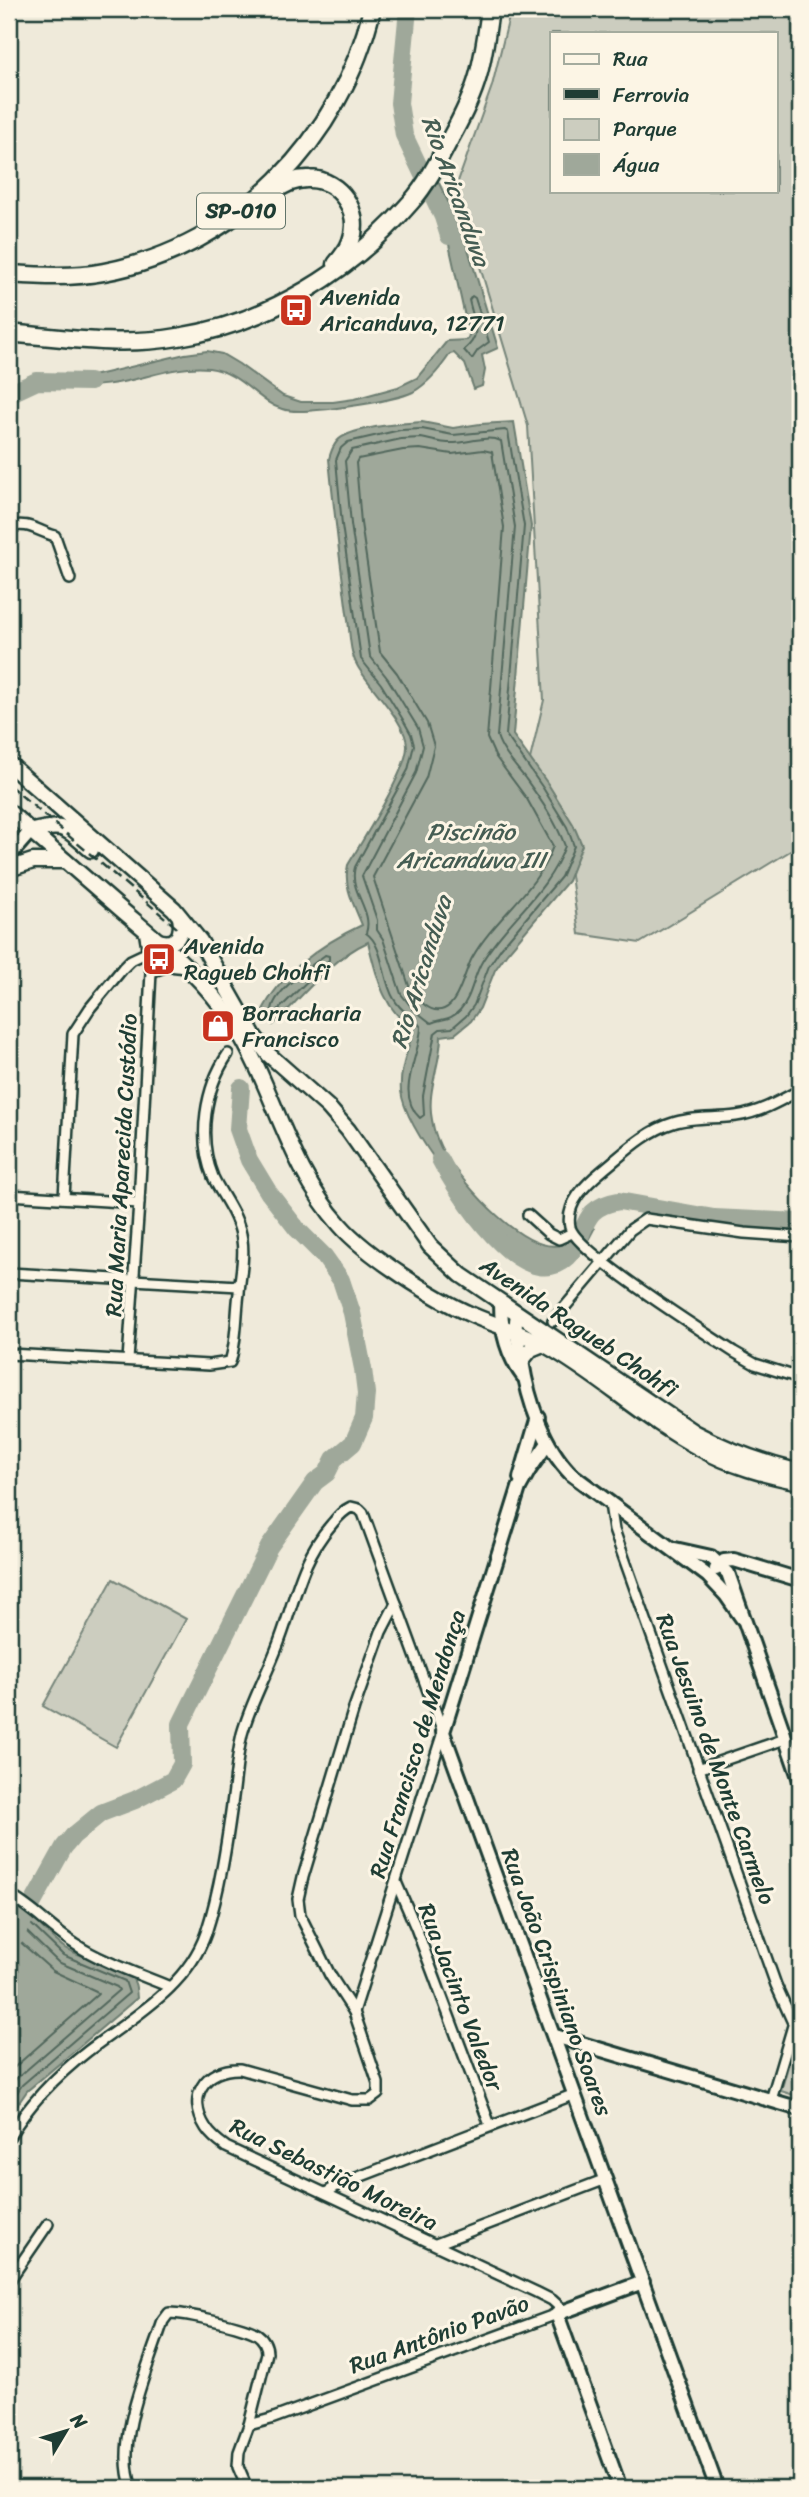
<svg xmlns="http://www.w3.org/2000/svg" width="809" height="2497" font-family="Sriracha,sans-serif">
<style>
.green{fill:#cccdbf;stroke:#76857a;stroke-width:2;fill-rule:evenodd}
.water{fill:#9fa89a;stroke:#6c7d71;stroke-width:2}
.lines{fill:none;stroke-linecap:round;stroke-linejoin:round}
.shore{stroke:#52685d;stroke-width:2}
.river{stroke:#9fa89a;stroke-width:18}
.street-casing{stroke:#1f3d34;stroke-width:14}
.secondary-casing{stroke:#1f3d34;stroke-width:18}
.primary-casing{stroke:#1f3d34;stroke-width:19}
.highway-casing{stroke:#1f3d34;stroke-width:21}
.street{stroke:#fcf5e5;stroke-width:9}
.secondary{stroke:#fcf5e5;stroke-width:12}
.primary{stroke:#fcf5e5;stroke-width:14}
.highway{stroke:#fcf5e5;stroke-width:16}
.rail{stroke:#1f3d34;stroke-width:2.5;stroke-dasharray:10 5;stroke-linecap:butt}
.labels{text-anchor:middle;stroke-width:6;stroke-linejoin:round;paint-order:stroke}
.shield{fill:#fcf5e5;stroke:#617469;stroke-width:2}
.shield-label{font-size:21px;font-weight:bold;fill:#1f3d34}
.poi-label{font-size:23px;fill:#1f3d34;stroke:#fcf5e5;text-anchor:start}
.street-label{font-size:23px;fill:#1f3d34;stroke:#fcf5e5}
.water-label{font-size:24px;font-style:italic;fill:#455d53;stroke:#fcf5e5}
</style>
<rect width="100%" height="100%" fill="#efeada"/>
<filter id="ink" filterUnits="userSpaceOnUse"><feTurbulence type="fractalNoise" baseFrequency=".0143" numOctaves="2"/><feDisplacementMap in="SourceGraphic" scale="14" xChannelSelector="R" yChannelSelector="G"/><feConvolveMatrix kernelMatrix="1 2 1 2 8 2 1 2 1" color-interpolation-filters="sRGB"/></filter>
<g filter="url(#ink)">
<g class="green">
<path d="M511 9H800V845L640 943 579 934 570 868 514 827 544 700 528 426 456 187 492 86ZM552 33H776V191H552Z"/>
<path d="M113 1579 186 1619 116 1747 43 1706Z"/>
<path d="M800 2025V2097L781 2091Z"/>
</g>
<g class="water">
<path d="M435 175 463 232 498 348 482 355 485 370 482 386 474 389 465 364 454 353 450 354C440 369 429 383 413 392 395 401 302 416 282 409 258 402 241 372 209 368 162 363 115 396 67 382L185 354 207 351 222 354 239 364 283 396 301 402H333L354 399 398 387 417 378 447 341 467 340 469 335 441 208 427 186Z"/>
<path d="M422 422 453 428 480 424 514 422 531 526 513 735 548 784 573 824 582 845 568 881 507 953 495 970 480 1008 471 1021 455 1034 441 1036C441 1064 426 1091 432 1120 434 1133 439 1145 445 1155 464 1184 526 1258 564 1244 575 1241 580 1230 586 1221L594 1229C587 1242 582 1255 567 1260 551 1266 524 1257 511 1247 480 1223 405 1130 401 1091 399 1071 409 1047 414 1028 383 1012 376 973 368 942 332 958 301 998 273 1025L261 1014C279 974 323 943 362 925 354 905 343 886 348 865 362 841 408 769 407 746 407 722 367 685 357 665 349 651 350 629 347 613 340 562 334 511 329 459 331 451 335 440 344 436 361 427 402 423 422 422Z"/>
<path d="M9 1903C33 1912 45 1934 65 1948 79 1957 124 1969 131 1977 137 1983 136 1990 137 1998L27 2091 9 2117Z"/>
</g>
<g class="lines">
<g class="shore">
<path d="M472 296 475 298 489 342 478 350 472 359 464 350C483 334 474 323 469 300Z"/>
<path d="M422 429 453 435 505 430 508 432 524 526 506 735 543 788 567 827 574 846 561 877 501 948 489 966 474 1005 466 1016 452 1028 440 1029 435 1033 423 1096 424 1115 420 1118C394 1093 420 1056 421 1027 414 1017 401 1012 394 999 382 980 384 945 366 933 374 911 348 891 355 867L408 770 414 745 411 734 402 718 381 684 361 659 342 525 336 460 341 448 348 442 400 430Z"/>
<path d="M421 438C432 440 444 444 455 443 470 442 488 435 501 441L515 527 497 736C502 752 515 765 525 778 540 799 556 821 565 846 548 893 508 919 483 960 473 976 472 997 460 1010 450 1021 443 1018 431 1023L413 1009 401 994 383 939 377 930V920L362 876 416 773 423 746 418 728 388 679 370 656 351 524 345 461 352 450 401 439Z"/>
<path d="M420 449 452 454 483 450 492 452 504 527 487 738 495 756 527 799 553 846C538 890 495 917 472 958 465 971 458 1004 444 1009 430 1015 418 999 410 989L373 877 426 778 434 746 427 723 397 673 380 652 361 523 356 463 358 459 403 450Z"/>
<path d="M325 955 329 956V960L277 1011 272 1012C271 993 311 966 325 955Z"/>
<path d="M9 1910 32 1925 63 1955 125 1981 129 1993 22 2085 9 2105"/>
<path d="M9 1920 26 1931 58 1962 117 1987 119 1990 16 2079 9 2089"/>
<path d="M9 1932 53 1971 96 1991 98 1994 9 2072"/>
</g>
<g class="river">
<path d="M408 9 399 103 404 135 443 217 449 236"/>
<path d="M9 394 37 381 90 382"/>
<path d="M440 1159C456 1190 523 1299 567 1257 590 1235 576 1208 619 1201L714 1218 800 1222"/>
<path d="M9 1946 64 1847 73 1836 101 1813 135 1800 173 1780 182 1764 181 1724 269 1547 315 1482 327 1473 334 1459 353 1443 364 1418 366 1393 363 1369 352 1313 341 1280 324 1256 297 1229 269 1193 249 1160 238 1129 241 1088"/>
</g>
<g class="street-casing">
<g id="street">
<path d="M9 527C28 521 37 531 55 536L70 579"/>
<path d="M151 972 168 966 187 968"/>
<path d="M800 1090C780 1101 759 1113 736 1116 716 1119 693 1116 673 1123 646 1131 624 1153 603 1170 586 1184 565 1203 570 1227 576 1252 707 1334 734 1352L755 1364 800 1378"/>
<path d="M9 1195 139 1203"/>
<path d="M64 1198 73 1034 90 1008 123 968 131 960 148 952"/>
<path d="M528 1215 549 1234 559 1239 572 1233"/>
<path d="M9 1273 239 1286"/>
<path d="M553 1321 630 1230 646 1219 744 1233 800 1237"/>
<path d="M9 1354 209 1365 230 1362C237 1341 236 1315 239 1293 240 1275 245 1258 242 1240 239 1216 223 1198 213 1177 197 1138 205 1088 228 1054"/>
<path d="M128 1360 139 1203 151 972 144 930"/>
<path d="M610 1504 614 1530 776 1985 794 2025"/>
<path d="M396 1603 381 1632 354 1708 303 1877 298 1899 300 1915 330 1975 354 2012 378 2083V2094L370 2100H352L240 2069C204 2068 186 2097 206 2128 211 2136 219 2142 226 2147L536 2292 552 2300 564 2311"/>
<path d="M698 1769 785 1739"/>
<path d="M396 1882 416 1928 490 2125"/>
<path d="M9 1895C33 1908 51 1929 75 1944 100 1961 141 1975 170 1987"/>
<path d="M771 2100 800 2002"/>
<path d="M9 2137C29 2104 57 2075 88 2051 131 2018 187 1988 206 1933 220 1890 227 1842 233 1797 236 1776 237 1755 242 1734 250 1705 265 1678 276 1650 294 1607 299 1561 331 1525 337 1518 342 1511 351 1507L359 1509 363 1513 443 1732 354 2012"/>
<path d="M326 2193 338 2185 575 2094"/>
<path d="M436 2244 606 2179"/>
<path d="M9 2281 48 2224"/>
<path d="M249 2425 271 2419 557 2314"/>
<path d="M132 2488C114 2441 148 2368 163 2321L169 2313C186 2313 244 2326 257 2334 264 2339 267 2345 267 2353L249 2425 239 2452 238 2467 247 2488"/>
</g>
</g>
<g class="secondary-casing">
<g id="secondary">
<path d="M9 856 30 832"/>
<path d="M501 1304C501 1331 507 1355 523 1376"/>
<path d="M517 1314C513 1336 520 1341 522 1361 528 1400 543 1446 571 1474L708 1576 726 1595 742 1618"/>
<path d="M548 1443 529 1470 519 1488 443 1732 717 2488"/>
<path d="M520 1478 538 1417"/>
<path d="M675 1549 711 1557 728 1573 800 1780"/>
<path d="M716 1569 724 1561 734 1560 800 1580"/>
<path d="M555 2036 800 2109"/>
<path d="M620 2488 557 2314 643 2282"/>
</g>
</g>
<g class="primary-casing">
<g id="primary">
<path d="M9 764 174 909 200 941 254 1036 268 1054 328 1107 348 1130 430 1246 461 1275 695 1433C729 1451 763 1463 800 1472"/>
<path d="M9 812C47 845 85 878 123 911 164 946 206 979 235 1026 275 1090 288 1167 340 1225 366 1255 435 1299 472 1315 497 1326 523 1333 547 1346 600 1376 645 1419 699 1448 731 1466 765 1475 800 1482"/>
<path d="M30 832C65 822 65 828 91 850"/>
<path d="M9 869 33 861H65"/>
<path d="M158 941C178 947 183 933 180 917"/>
<path d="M522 1360 531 1349 543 1344"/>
</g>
</g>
<g class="highway-casing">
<g id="highway">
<path d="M274 191C284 184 297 178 310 179 340 180 362 212 351 241 348 250 342 257 336 264"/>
<path d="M9 274C40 276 73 278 104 272 238 247 342 139 372 9"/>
<path d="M9 333C65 338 121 347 178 337 268 323 352 271 411 202 427 184 439 160 450 139 461 119 472 98 478 76 484 55 487 31 490 9"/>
</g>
</g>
<use href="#street" class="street"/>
<use href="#secondary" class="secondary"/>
<use href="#primary" class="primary"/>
<use href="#highway" class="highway"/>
<path class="rail" d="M9 785 177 928"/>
</g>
</g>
<defs>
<g id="bus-square" transform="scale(1.75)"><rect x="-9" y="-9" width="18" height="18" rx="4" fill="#c8321e" stroke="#fcf5e5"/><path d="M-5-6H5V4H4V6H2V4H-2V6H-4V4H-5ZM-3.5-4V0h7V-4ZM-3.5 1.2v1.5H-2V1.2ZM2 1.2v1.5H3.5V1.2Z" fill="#fff"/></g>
<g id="shop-square" transform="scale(1.75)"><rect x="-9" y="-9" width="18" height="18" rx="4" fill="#c8321e" stroke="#fcf5e5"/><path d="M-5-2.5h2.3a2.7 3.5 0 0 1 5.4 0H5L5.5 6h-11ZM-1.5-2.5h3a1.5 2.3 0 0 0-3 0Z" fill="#fff"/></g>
</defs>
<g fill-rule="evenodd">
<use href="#bus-square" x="296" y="310"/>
<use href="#bus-square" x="159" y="959"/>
<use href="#shop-square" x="218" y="1026"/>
</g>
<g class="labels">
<rect class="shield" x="197" y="193.5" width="88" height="35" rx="5"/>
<g class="shield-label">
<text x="241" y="218">SP-010</text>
</g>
<g class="poi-label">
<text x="320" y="305">Avenida<tspan x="320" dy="26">Aricanduva, 12771</tspan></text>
<text x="184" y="954">Avenida<tspan x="184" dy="26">Ragueb Chohfi</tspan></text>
<text x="242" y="1021">Borracharia<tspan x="242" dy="26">Francisco</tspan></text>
</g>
<g class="street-label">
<text transform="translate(121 1165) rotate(-87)" y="8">Rua Maria Aparecida Custódio</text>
<text transform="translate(579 1327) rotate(34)" y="8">Avenida Ragueb Chohfi</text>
<text transform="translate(417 1744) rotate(-73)" y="8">Rua Francisco de Mendonça</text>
<text transform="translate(716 1759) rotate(70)" y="8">Rua Jesuino de Monte Carmelo</text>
<text transform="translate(557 1982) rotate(70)" y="8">Rua João Crispiniano Soares</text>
<text transform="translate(461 1997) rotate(69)" y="8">Rua Jacinto Valedor</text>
<text transform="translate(334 2174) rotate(26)" y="8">Rua Sebastião Moreira</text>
<text transform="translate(439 2334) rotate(-20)" y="8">Rua Antônio Pavão</text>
</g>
<g class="water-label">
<text transform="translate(456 191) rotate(70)" y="8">Rio Aricanduva</text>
<text x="471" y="840">Piscinão<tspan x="471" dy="28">Aricanduva III</tspan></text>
<text transform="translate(421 972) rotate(-73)" y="8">Rio Aricanduva</text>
</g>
</g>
<rect width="809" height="2497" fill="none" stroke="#fcf5e5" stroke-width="35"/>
<rect x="18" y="18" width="774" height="2462" fill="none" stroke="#1f3d34" stroke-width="2.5" filter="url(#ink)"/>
<rect x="550" y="32" width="228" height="161" fill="#fcf5e5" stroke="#a4ab9e" stroke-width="2"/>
<rect x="564" y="54" width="35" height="10" fill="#fcf5e5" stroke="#a4ab9e" stroke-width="2"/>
<text x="613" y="66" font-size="21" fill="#1f3d34">Rua</text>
<rect x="564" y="89" width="35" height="10" fill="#1f3d34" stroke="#a4ab9e" stroke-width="2"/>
<text x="613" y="102" font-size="21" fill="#1f3d34">Ferrovia</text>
<rect x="564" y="119" width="35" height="21" fill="#cccdbf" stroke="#a4ab9e" stroke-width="2"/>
<text x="613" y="136" font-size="21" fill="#1f3d34">Parque</text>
<rect x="564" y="154" width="35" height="21" fill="#9fa89a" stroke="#a4ab9e" stroke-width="2"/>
<text x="613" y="172" font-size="21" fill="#1f3d34">Água</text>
<g transform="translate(66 2431) rotate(52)" stroke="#fcf5e5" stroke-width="5" paint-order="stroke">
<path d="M0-5L12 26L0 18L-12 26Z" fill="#1f3d34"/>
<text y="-10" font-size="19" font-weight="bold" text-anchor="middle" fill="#1f3d34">N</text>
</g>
</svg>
